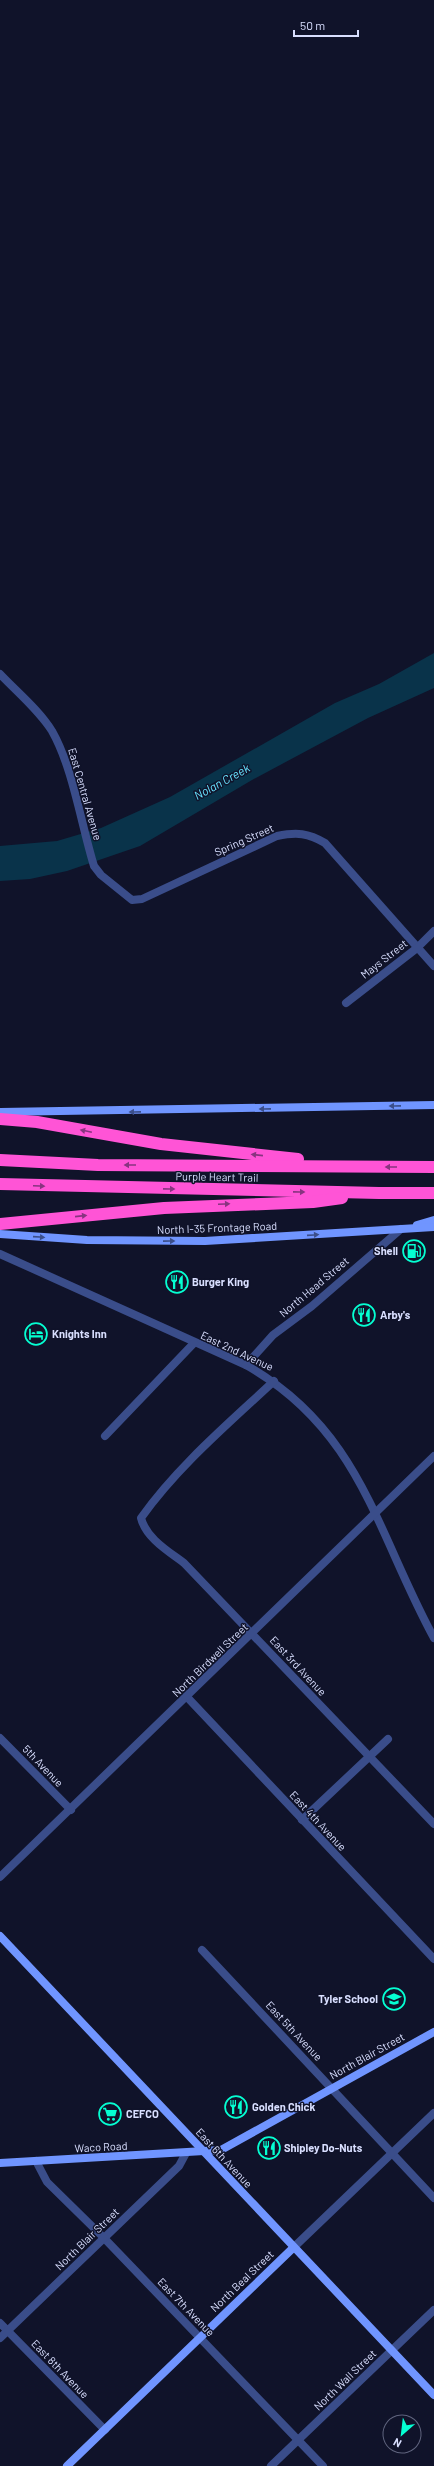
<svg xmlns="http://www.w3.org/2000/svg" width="434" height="2466" font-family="Barlow,sans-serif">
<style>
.water{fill:#09334a}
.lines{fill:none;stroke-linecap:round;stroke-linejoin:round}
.street{stroke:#3a4d8a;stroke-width:8}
.secondary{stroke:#7095ff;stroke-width:8}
.highway{stroke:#ff54d6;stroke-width:12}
.oneway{fill:#3b4e8a}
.oneway2{fill:#883480}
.labels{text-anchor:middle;stroke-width:3;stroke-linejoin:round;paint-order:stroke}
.street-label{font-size:11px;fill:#d9dfff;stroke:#10132a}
.poi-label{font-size:11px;font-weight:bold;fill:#d9dfff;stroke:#10132a;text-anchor:start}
.water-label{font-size:12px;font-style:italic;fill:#67e3ff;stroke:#10132a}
</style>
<rect width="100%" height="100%" fill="#10132a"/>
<path class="water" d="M434 653V688L368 718 252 780 140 846 67 871 30 879 0 881V846L57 841 101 828 170 797 335 703 379 684Z"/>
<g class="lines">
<g class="street">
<path d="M0 674C17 692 39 710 52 731 73 768 81 824 94 866L101 875 132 900 142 899 277 836C297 832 308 833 325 843L434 966"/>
<path d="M346 1003 417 948 434 931"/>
<path d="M0 1254 246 1365C361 1430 376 1532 434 1638"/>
<path d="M246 1365 273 1335 312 1306 401 1229"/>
<path d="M274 1381C229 1423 177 1467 141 1518 146 1538 168 1551 184 1563L434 1824"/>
<path d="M105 1436 194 1343"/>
<path d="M187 1697 434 1959"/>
<path d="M0 1738 71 1810"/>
<path d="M302 1820 388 1739"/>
<path d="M0 1877 434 1456"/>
<path d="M202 1950 434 2198"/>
<path d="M36 2161 47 2182 104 2238 323 2466"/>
<path d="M293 2248 434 2113"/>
<path d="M0 2323 105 2430"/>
<path d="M0 2338 179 2166 186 2153"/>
<path d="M271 2466 434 2310"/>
</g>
<g class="secondary">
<path d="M0 1112 434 1105"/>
<path d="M417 1225 434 1220"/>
<path d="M0 1234 87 1240 205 1241 434 1227"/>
<path d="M0 1936 434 2395"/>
<path d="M0 2163 221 2150 434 2032"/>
<path d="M67 2466 293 2248"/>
</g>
<g class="highway">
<path d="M0 1119 37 1122 161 1144 298 1159"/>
<path d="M0 1160 98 1165 434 1167"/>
<path d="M0 1184 379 1193H434"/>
<path d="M0 1224 164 1208 313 1202 342 1198"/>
</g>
</g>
<defs><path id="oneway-solid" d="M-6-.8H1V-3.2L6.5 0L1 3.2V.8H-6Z"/></defs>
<g class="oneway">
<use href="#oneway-solid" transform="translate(395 1106) rotate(179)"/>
<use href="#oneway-solid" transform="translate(265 1109) rotate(179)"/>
<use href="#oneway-solid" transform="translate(135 1112) rotate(179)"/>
<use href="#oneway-solid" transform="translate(313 1235) rotate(-4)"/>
<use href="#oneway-solid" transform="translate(39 1237) rotate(4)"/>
<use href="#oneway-solid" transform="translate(169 1241) rotate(-1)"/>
</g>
<g class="oneway2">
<use href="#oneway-solid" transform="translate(86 1131) rotate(-168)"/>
<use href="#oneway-solid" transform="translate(257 1155) rotate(-174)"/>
<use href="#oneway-solid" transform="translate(130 1165) rotate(-180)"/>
<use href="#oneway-solid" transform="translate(391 1167) rotate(-180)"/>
<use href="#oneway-solid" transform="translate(39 1186) rotate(2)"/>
<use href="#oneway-solid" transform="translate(169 1189) rotate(1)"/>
<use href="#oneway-solid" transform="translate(299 1192) rotate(1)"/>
<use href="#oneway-solid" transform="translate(224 1204) rotate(-2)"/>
<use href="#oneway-solid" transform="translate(81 1216) rotate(-6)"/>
</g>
<defs>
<g id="fuel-ring" transform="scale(1.15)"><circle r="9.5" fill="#10132a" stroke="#05ffd2" stroke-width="1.5"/><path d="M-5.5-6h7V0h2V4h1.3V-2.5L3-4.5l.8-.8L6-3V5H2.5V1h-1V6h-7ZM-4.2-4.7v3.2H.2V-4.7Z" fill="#05ffd2"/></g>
<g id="restaurant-ring" transform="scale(1.15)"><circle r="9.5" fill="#10132a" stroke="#05ffd2" stroke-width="1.5"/><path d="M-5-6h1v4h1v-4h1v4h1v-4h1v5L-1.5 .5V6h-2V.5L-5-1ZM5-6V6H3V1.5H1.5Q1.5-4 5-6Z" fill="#05ffd2"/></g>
<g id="hotel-ring" transform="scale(1.15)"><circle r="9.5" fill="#10132a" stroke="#05ffd2" stroke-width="1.5"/><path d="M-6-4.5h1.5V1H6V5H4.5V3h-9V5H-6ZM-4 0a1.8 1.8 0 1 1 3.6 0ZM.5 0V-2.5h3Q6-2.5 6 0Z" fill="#05ffd2"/></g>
<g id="school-ring" transform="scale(1.15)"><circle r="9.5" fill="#10132a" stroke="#05ffd2" stroke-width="1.5"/><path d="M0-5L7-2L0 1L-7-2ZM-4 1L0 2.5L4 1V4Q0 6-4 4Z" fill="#05ffd2"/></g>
<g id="supermarket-ring" transform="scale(1.15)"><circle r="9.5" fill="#10132a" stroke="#05ffd2" stroke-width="1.5"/><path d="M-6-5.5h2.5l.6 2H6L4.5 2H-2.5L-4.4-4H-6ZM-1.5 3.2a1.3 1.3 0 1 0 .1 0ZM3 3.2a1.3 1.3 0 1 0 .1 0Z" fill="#05ffd2"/></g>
</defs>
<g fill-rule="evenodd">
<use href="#fuel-ring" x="414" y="1251"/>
<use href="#restaurant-ring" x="177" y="1282"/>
<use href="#restaurant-ring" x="364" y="1315"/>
<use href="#hotel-ring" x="36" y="1334"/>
<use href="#school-ring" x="394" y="1999"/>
<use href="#restaurant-ring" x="236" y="2107"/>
<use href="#supermarket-ring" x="110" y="2114"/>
<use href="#restaurant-ring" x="269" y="2148"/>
</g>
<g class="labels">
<g class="street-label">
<text transform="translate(85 794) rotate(74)" y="4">East Central Avenue</text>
<text transform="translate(244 840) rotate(-24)" y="4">Spring Street</text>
<text transform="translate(384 959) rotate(-38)" y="4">Mays Street</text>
<text transform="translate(217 1177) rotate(1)" y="4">Purple Heart Trail</text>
<text transform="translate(217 1228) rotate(-2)" y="4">North I-35 Frontage Road</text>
<text transform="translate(314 1287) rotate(-40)" y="4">North Head Street</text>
<text transform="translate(237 1351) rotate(25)" y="4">East 2nd Avenue</text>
<text transform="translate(210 1660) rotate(-44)" y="4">North Birdwell Street</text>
<text transform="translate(298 1666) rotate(47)" y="4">East 3rd Avenue</text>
<text transform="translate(43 1766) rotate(46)" y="4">5th Avenue</text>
<text transform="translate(318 1821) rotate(47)" y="4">East 4th Avenue</text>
<text transform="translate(294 2031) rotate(47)" y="4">East 5th Avenue</text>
<text transform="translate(367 2056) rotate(-29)" y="4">North Blair Street</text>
<text transform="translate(101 2147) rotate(-3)" y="4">Waco Road</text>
<text transform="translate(224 2158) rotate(47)" y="4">East 6th Avenue</text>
<text transform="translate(87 2239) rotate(-44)" y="4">North Blair Street</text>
<text transform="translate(242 2281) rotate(-44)" y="4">North Beal Street</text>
<text transform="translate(186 2307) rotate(46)" y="4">East 7th Avenue</text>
<text transform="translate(60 2369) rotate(46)" y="4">East 8th Avenue</text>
<text transform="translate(345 2380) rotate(-44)" y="4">North Wall Street</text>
</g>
<g class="poi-label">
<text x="398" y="1255" text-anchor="end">Shell</text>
<text x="192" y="1286">Burger King</text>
<text x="380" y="1319">Arby's</text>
<text x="52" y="1338">Knights Inn</text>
<text x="378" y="2003" text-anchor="end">Tyler School</text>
<text x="252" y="2111">Golden Chick</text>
<text x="126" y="2118">CEFCO</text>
<text x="284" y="2152">Shipley Do-Nuts</text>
</g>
<g class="water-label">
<text transform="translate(222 782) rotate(-29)" y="4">Nolan Creek</text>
</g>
</g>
<g transform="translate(402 2434) rotate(208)"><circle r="19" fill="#10132a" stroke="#60657f"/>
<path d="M0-3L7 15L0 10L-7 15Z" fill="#05ffd2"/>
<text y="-6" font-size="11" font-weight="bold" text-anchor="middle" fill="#d9dfff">N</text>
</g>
<path d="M294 30v6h64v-6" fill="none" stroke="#d9dfff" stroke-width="2"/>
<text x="300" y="30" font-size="12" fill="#d9dfff" stroke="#10132a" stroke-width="3" paint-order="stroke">50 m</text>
</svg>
